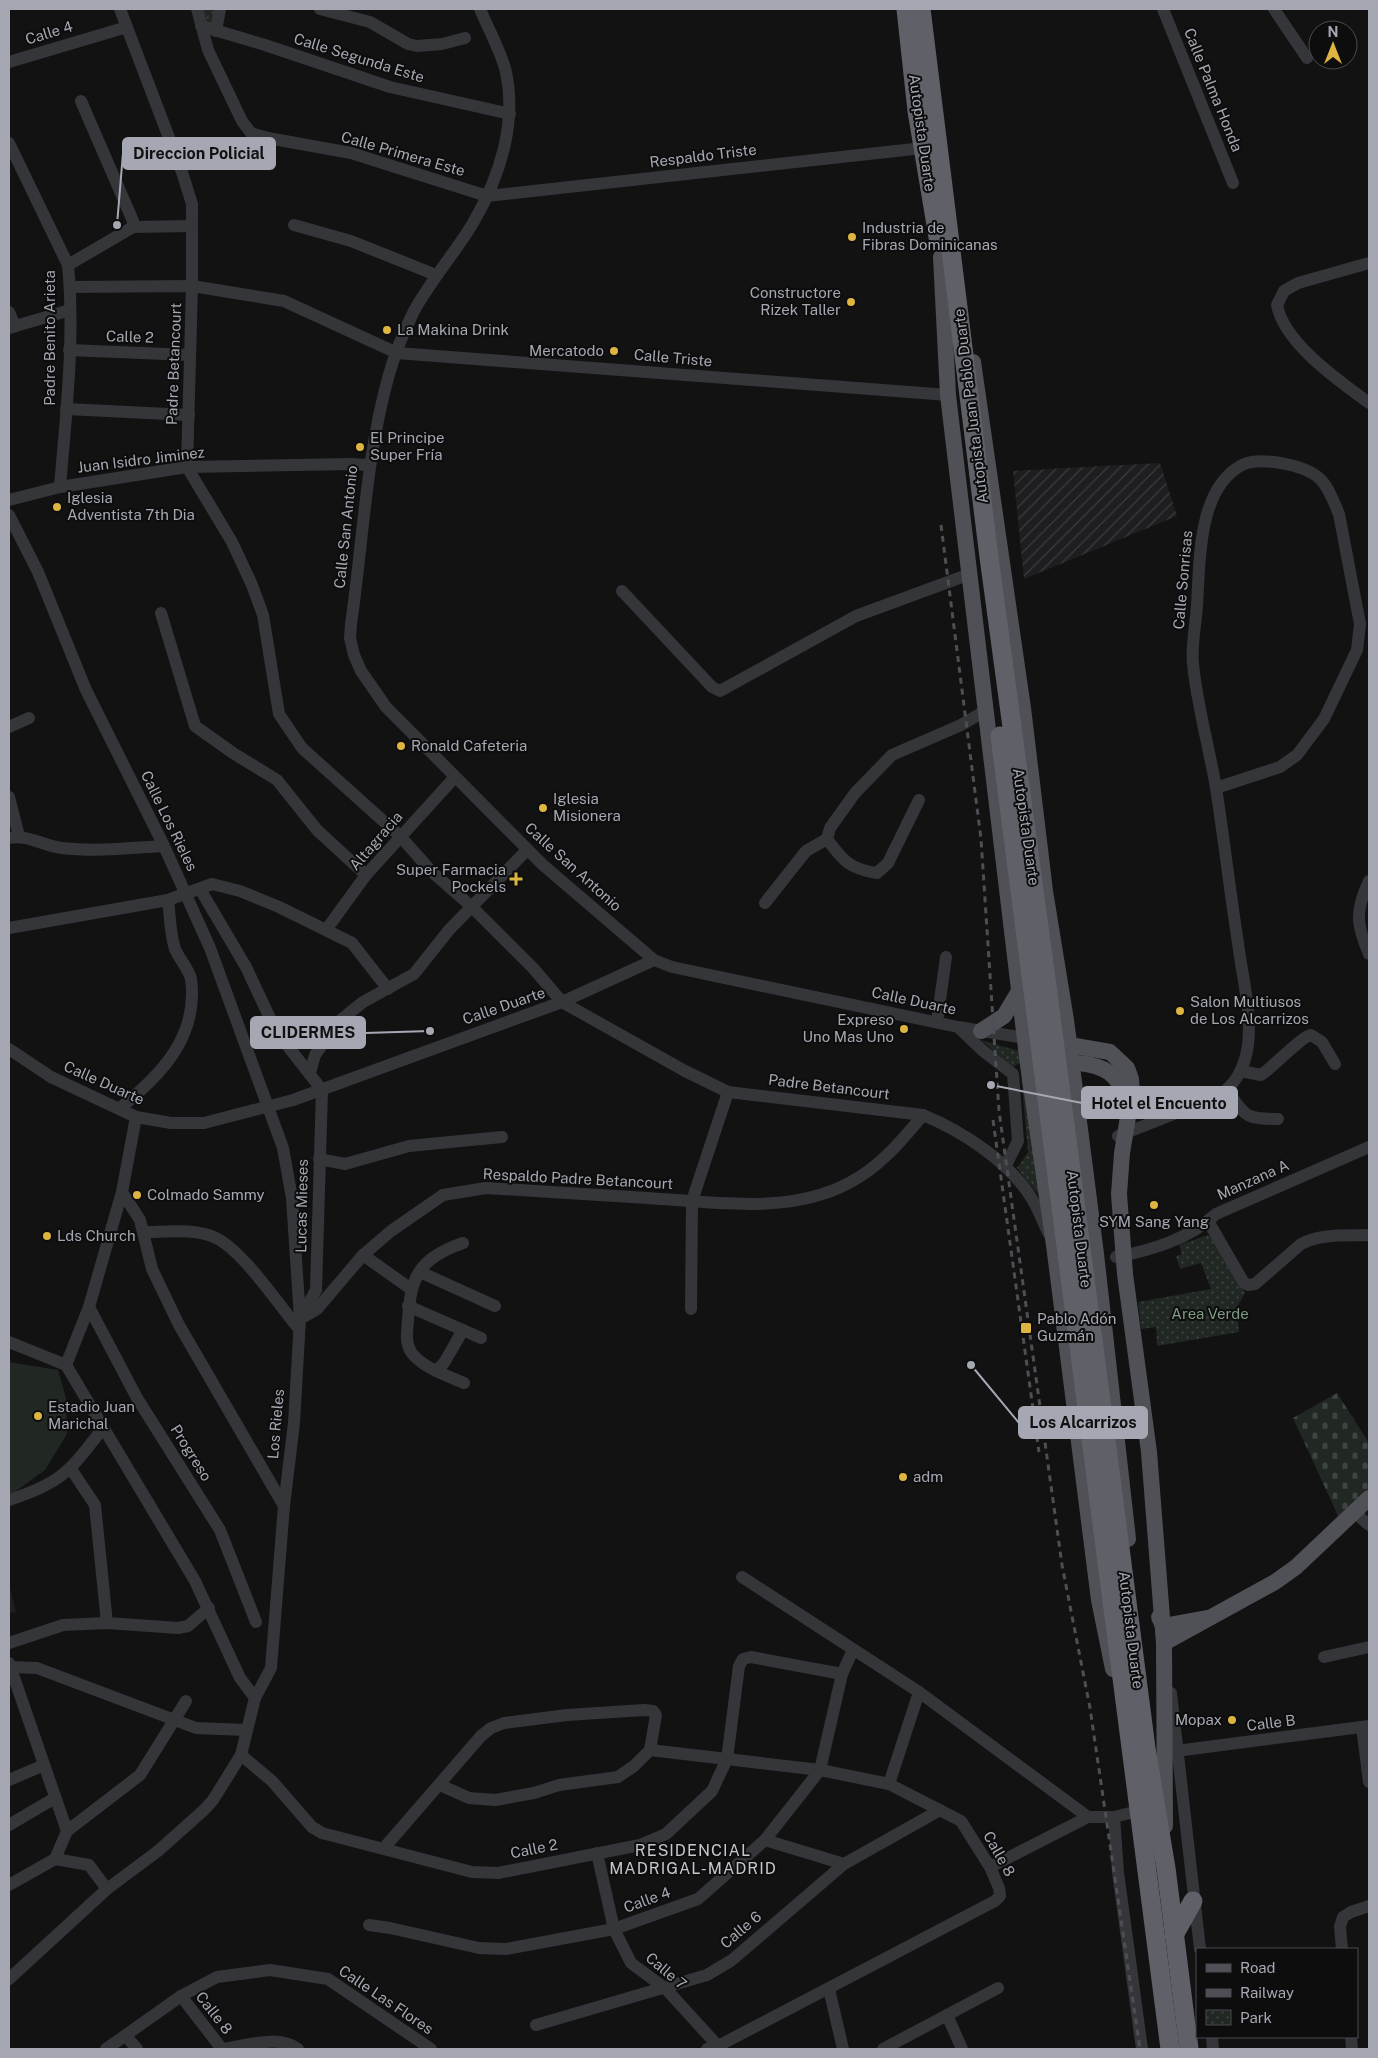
<svg xmlns="http://www.w3.org/2000/svg" width="1378" height="2058" font-family="'Public Sans',sans-serif">
<style>
.built{fill:#1e1e20}
.industrial{fill:url(#industrial-furrows)}
.green{fill:#212722}
.cemetery{fill:url(#cemetery-stones)}
.park{fill:url(#park-dots)}
.lines{fill:none;stroke-linecap:round;stroke-linejoin:round}
.minor{stroke:#35363a;stroke-width:12}
.major{stroke:#505156;stroke-width:16}
.highway{stroke:#606168;stroke-width:19}
.rail{stroke:#4e4f54;stroke-width:3;stroke-dasharray:6 5;stroke-linecap:butt}
.poi-dot{fill:#ddb540;stroke:#0d0d0e;stroke-width:2}
.labels{text-anchor:middle;stroke-width:4;stroke-linejoin:round;paint-order:stroke}
.street-label{font-size:15px;fill:#a5a8b2;stroke:#0d0d0e}
.poi-label{font-size:15px;fill:#a5a8b2;stroke:#0d0d0e;text-anchor:start}
.park-label{font-size:15px;fill:#7e9b82;stroke:#0d0d0e}
.neighbourhood-label{font-size:16px;letter-spacing:1px;fill:#c5c7cf;stroke:#0d0d0e}
.leader{fill:none;stroke:#a5a8b2;stroke-width:2}
.callout-dot{fill:#a5a8b2;stroke:#0d0d0e;stroke-width:2}
.callout{fill:#a5a8b2;stroke:#a5a8b2;stroke-width:2}
.callout-label{font-size:16px;text-anchor:middle;font-weight:bold;fill:#111}
</style>
<defs>
<pattern id="industrial-furrows" width="10" height="10" patternUnits="userSpaceOnUse" patternTransform="scale(1.25)"><rect width="10" height="10" fill="#1e1e20"/><path d="M-1 1l2-2M0 10L10 0M9 11l2-2" fill="none" stroke="#3c3c3e"/></pattern>
<pattern id="cemetery-stones" width="16" height="16" patternUnits="userSpaceOnUse" patternTransform="scale(1.25)"><rect width="16" height="16" fill="#212722"/><path d="M2 7V4a2 2 0 0 1 4 0v3zM10 15v-3a2 2 0 0 1 4 0v3z" fill="#3e4440"/></pattern>
<pattern id="park-dots" width="8" height="8" patternUnits="userSpaceOnUse" patternTransform="scale(1.25)"><rect width="8" height="8" fill="#212722"/><path d="M2 2h.1M6 6h.1" fill="none" stroke="#3e4440" stroke-width="1.8" stroke-linecap="round"/></pattern>
</defs>
<rect width="100%" height="100%" fill="#121213"/>
<path class="built" d="M9 1583 16 1612 9 1613Z"/>
<path class="industrial" d="M1160 463 1177 516 1024 579 1013 471Z"/>
<path class="green" d="M9 1362 58 1370 66 1398 67 1434 45 1470 9 1496Z"/>
<path class="cemetery" d="M1337 1393 1369 1443V1488L1339 1518 1293 1418Z"/>
<g class="park">
<path d="M199 9H219L212 24 207 23Z"/>
<path d="M981 1040 1022 1052 1023 1061 1013 1067Z"/>
<path d="M1026 1070 1041 1198 1017 1168 1028 1152 1021 1073Z"/>
<path d="M1208 1235 1221 1246 1245 1293 1237 1307 1239 1332 1157 1346 1156 1327 1141 1329 1138 1302 1211 1289 1201 1263 1180 1269 1176 1256 1182 1254 1179 1245Z"/>
</g>
<g class="lines">
<g class="minor">
<path d="M120 9 182 172 192 204V286L187 467 232 542 252 585 263 615 279 714 302 748 400 836 432 872 471 906 533 968 562 1002 685 1071 728 1092 923 1115C962 1131 1010 1162 1032 1199 1039 1210 1043 1223 1049 1234"/>
<path d="M197 9 208 50 242 121 251 133 268 138 351 153 487 196 923 148"/>
<path d="M320 9 370 22 408 44 417 46 442 44 465 38"/>
<path d="M480 9C488 28 499 48 505 68 518 121 500 177 473 223 455 253 431 280 414 311 404 331 394 356 388 378 366 458 363 541 351 624L350 638 354 655 361 671 386 707 543 865 654 960 672 967 958 1027 1025 1038"/>
<path d="M1163 9 1233 183"/>
<path d="M1274 9 1307 58"/>
<path d="M201 26 265 45 390 87 510 114"/>
<path d="M216 31 220 9"/>
<path d="M9 62 127 27"/>
<path d="M9 143 68 265C75 338 66 414 60 487"/>
<path d="M294 225 351 241 436 275"/>
<path d="M133 227 192 226"/>
<path d="M1369 263 1298 283 1284 291 1277 305C1284 343 1339 381 1369 403"/>
<path d="M68 265 133 227V221L81 101"/>
<path d="M70 287 192 286 284 301 397 353 948 395"/>
<path d="M9 312 15 326"/>
<path d="M9 328 70 310"/>
<path d="M69 350 190 355"/>
<path d="M66 409 189 415"/>
<path d="M9 500 60 487 187 467 350 464 369 465"/>
<path d="M9 515 38 572 86 690 164 846 210 948 283 1148 292 1198 300 1319 294 1423 284 1506 271 1668 255 1698 241 1755 213 1800 204 1810 158 1851 107 1889 9 1979"/>
<path d="M622 591 712 687 720 691 856 616 970 574"/>
<path d="M161 613 195 726 233 753 277 780 317 830 366 875"/>
<path d="M9 727 29 718"/>
<path d="M9 797 19 836"/>
<path d="M919 800 888 863 877 873C850 869 843 861 827 839L830 828 855 793 892 755 961 725 985 711"/>
<path d="M9 838C28 834 43 846 62 848 96 852 130 848 164 846"/>
<path d="M1369 881C1355 911 1356 924 1369 954"/>
<path d="M200 889 246 967 276 1031 322 1090 316 1290 301 1317"/>
<path d="M765 903 806 851 827 839"/>
<path d="M9 928 168 900 212 884 240 891 279 907 352 943 388 989"/>
<path d="M326 930 366 875 455 777"/>
<path d="M937 1022 946 957"/>
<path d="M958 1027 982 1050 1013 1074 1018 1141 1005 1167"/>
<path d="M9 1049 51 1077 136 1117 171 1123H204L293 1100 562 1002 654 960"/>
<path d="M1241 1071 1261 1075C1272 1068 1302 1036 1311 1035L1322 1042 1335 1064"/>
<path d="M310 1073 315 1055 337 1023 363 1002 414 974 449 930 527 850"/>
<path d="M1227 1090C1246 1117 1245 1119 1278 1119"/>
<path d="M119 1109C160 1076 199 1037 191 979 189 969 179 959 175 949 170 934 170 915 168 900"/>
<path d="M1118 1136 1217 1097C1236 1085 1245 1067 1248 1045 1252 1012 1242 976 1238 943 1230 892 1224 839 1216 788 1209 747 1197 705 1193 664 1191 645 1196 624 1197 605 1200 562 1197 489 1242 465 1260 456 1306 465 1320 479 1329 487 1334 503 1339 514L1360 624 1357 650 1324 719 1297 755 1280 767 1216 788"/>
<path d="M319 1159 345 1164 409 1146 502 1137"/>
<path d="M122 1192 140 1220 152 1269 179 1325 284 1506"/>
<path d="M1208 1221 1244 1283 1248 1285 1255 1284 1301 1244C1322 1233 1347 1236 1369 1235"/>
<path d="M143 1232C165 1232 196 1228 216 1238 243 1251 279 1305 299 1329"/>
<path d="M463 1243C419 1258 410 1277 408 1321 407 1332 405 1342 411 1352 421 1367 448 1376 464 1383"/>
<path d="M363 1255 411 1289"/>
<path d="M1116 1257C1152 1250 1189 1239 1216 1214L1369 1147"/>
<path d="M420 1272 495 1306"/>
<path d="M408 1306 481 1338"/>
<path d="M89 1307 137 1398 220 1530 256 1622"/>
<path d="M691 1309 692 1201 728 1092"/>
<path d="M300 1319 317 1309 363 1255 391 1231 443 1195 486 1188C540 1191 594 1195 648 1198 713 1202 789 1215 849 1183 880 1167 901 1141 923 1115"/>
<path d="M9 1342 66 1365"/>
<path d="M66 1365 195 1581 240 1678 255 1698"/>
<path d="M66 1365 89 1307 122 1192 136 1117"/>
<path d="M436 1371 444 1363 463 1330"/>
<path d="M71 1469 95 1505 107 1623"/>
<path d="M9 1500C62 1483 70 1471 103 1428"/>
<path d="M1354 1512 1369 1525"/>
<path d="M742 1577 919 1692 1088 1817H1114L1138 1811"/>
<path d="M9 1643 63 1625 107 1623 178 1628 188 1626 209 1608"/>
<path d="M1324 1657 1369 1647"/>
<path d="M9 1663 67 1831"/>
<path d="M10 1667 37 1668 196 1728 247 1730"/>
<path d="M1171 1693 1200 1949"/>
<path d="M1362 1727 1369 1782"/>
<path d="M650 1750 820 1770 889 1784 961 1821 990 1867 999 1888 1000 1896 995 1901 718 2046 707 2049"/>
<path d="M1176 1751 1369 1726"/>
<path d="M241 1755 272 1781 312 1827 322 1833 472 1872 498 1873 640 1845 666 1834 712 1791 727 1759 739 1666 743 1659 751 1657 842 1674"/>
<path d="M9 1780 44 1765"/>
<path d="M889 1784 919 1692"/>
<path d="M1114 1817 1118 1872 1142 2049"/>
<path d="M9 1825 55 1798"/>
<path d="M765 1840 844 1864"/>
<path d="M384 1848 481 1736 491 1728 504 1723 567 1715 644 1710 653 1711 656 1715 650 1750 634 1766 618 1777 559 1785 534 1793 495 1800 469 1798 440 1785"/>
<path d="M597 1853 614 1929 631 1963 666 1989 718 2046"/>
<path d="M55 1859 89 1865 107 1889"/>
<path d="M990 1867 1088 1817"/>
<path d="M9 1885 55 1859 67 1831 140 1775 186 1701"/>
<path d="M369 1925 390 1928 479 1948 506 1949 614 1929 698 1899 765 1840 820 1770 842 1674 853 1650"/>
<path d="M1342 1949 1340 1927 1343 1917 1351 1912 1369 1906"/>
<path d="M829 1989 843 2049"/>
<path d="M181 1996 222 2049"/>
<path d="M947 2015 962 2049"/>
<path d="M536 2025 707 1975 732 1960 844 1864 940 1810"/>
<path d="M126 2036 137 2049"/>
<path d="M1212 2037 1213 2049"/>
<path d="M1351 2037 1352 2049"/>
<path d="M106 2049 181 1996 217 1977 270 1970 328 1979 431 2049"/>
<path d="M223 2049C246 2046 278 2034 298 2049"/>
<path d="M883 2049 998 1988"/>
</g>
<g class="major">
<path d="M941 257 948 395 1028 1065 1054 1245 1099 1600 1113 1669"/>
<path d="M973 362 1023 708 1045 891 1066 1020 1096 1254 1128 1539"/>
<path d="M981 1031 1004 1016 1019 991"/>
<path d="M1058 1043 1110 1052 1127 1068 1131 1079 1132 1093 1122 1153 1119 1194 1125 1274 1149 1452 1164 1643 1165 1826"/>
<path d="M1060 1063C1090 1061 1125 1068 1123 1104"/>
<path d="M1159 1617 1163 1626 1207 1618"/>
<path d="M1164 1643 1275 1582 1296 1567 1369 1498"/>
</g>
<g class="highway">
<path d="M906 9 917 111 939 243"/>
<path d="M921 9 989 557 1047 986 1146 1748 1166 1868 1189 2049"/>
<path d="M1000 736 1170 2049"/>
<path d="M1174 1935 1193 1901"/>
</g>
<g class="rail">
<path d="M941 525 981 839 999 1111 1062 1565 1090 1708 1140 2049"/>
<path d="M993 1120 1039 1452"/>
</g>
</g>
<g class="poi-dot">
<circle cx="852" cy="237" r="5"/>
<circle cx="851" cy="302" r="5"/>
<circle cx="387" cy="330" r="5"/>
<circle cx="614" cy="351" r="5"/>
<circle cx="360" cy="447" r="5"/>
<circle cx="57" cy="507" r="5"/>
<circle cx="401" cy="746" r="5"/>
<circle cx="543" cy="808" r="5"/>
<path d="M513.5 871.5h5v5h5v5h-5v5h-5v-5h-5v-5h5z"/>
<circle cx="1180" cy="1011" r="5"/>
<circle cx="904" cy="1029" r="5"/>
<circle cx="137" cy="1195" r="5"/>
<circle cx="1154" cy="1205" r="5"/>
<circle cx="47" cy="1236" r="5"/>
<rect x="1020" y="1322" width="12" height="12" rx="2.5"/>
<circle cx="38" cy="1416" r="5"/>
<circle cx="903" cy="1477" r="5"/>
<circle cx="1232" cy="1720" r="5"/>
</g>
<g class="labels">
<g class="street-label">
<text transform="translate(49 33) rotate(-17)" y="5">Calle 4</text>
<text transform="translate(359 58) rotate(17)" y="5">Calle Segunda Este</text>
<text transform="translate(1213 90) rotate(68)" y="5">Calle Palma Honda</text>
<text transform="translate(922 133) rotate(82)" y="5">Autopista Duarte</text>
<text transform="translate(403 154) rotate(16)" y="5">Calle Primera Este</text>
<text transform="translate(703 156) rotate(-7)" y="5">Respaldo Triste</text>
<text transform="translate(130 337) rotate(2)" y="5">Calle 2</text>
<text transform="translate(50 338) rotate(-90)" y="5">Padre Benito Arieta</text>
<text transform="translate(673 358) rotate(5)" y="5">Calle Triste</text>
<text transform="translate(174 364) rotate(-88)" y="5">Padre Betancourt</text>
<text transform="translate(971 406) rotate(-97)" y="5">Autopista Juan Pablo Duarte</text>
<text transform="translate(141 460) rotate(-7)" y="5">Juan Isidro Jiminez</text>
<text transform="translate(346 527) rotate(-84)" y="5">Calle San Antonio</text>
<text transform="translate(1183 580) rotate(-85)" y="5">Calle Sonrisas</text>
<text transform="translate(169 821) rotate(64)" y="5">Calle Los Rieles</text>
<text transform="translate(1026 827) rotate(82)" y="5">Autopista Duarte</text>
<text transform="translate(376 841) rotate(-49)" y="5">Altagracia</text>
<text transform="translate(573 867) rotate(42)" y="5">Calle San Antonio</text>
<text transform="translate(914 1001) rotate(12)" y="5">Calle Duarte</text>
<text transform="translate(504 1006) rotate(-19)" y="5">Calle Duarte</text>
<text transform="translate(104 1083) rotate(24)" y="5">Calle Duarte</text>
<text transform="translate(829 1087) rotate(7)" y="5">Padre Betancourt</text>
<text transform="translate(578 1179) rotate(3)" y="5">Respaldo Padre Betancourt</text>
<text transform="translate(1253 1180) rotate(-24)" y="5">Manzana A</text>
<text transform="translate(302 1206) rotate(-89)" y="5">Lucas Mieses</text>
<text transform="translate(1079 1229) rotate(83)" y="5">Autopista Duarte</text>
<text transform="translate(276 1424) rotate(-85)" y="5">Los Rieles</text>
<text transform="translate(191 1453) rotate(58)" y="5">Progreso</text>
<text transform="translate(1131 1630) rotate(83)" y="5">Autopista Duarte</text>
<text transform="translate(1271 1723) rotate(-7)" y="5">Calle B</text>
<text transform="translate(534 1849) rotate(-11)" y="5">Calle 2</text>
<text transform="translate(999 1854) rotate(61)" y="5">Calle 8</text>
<text transform="translate(647 1900) rotate(-20)" y="5">Calle 4</text>
<text transform="translate(741 1930) rotate(-40)" y="5">Calle 6</text>
<text transform="translate(666 1971) rotate(40)" y="5">Calle 7</text>
<text transform="translate(386 2000) rotate(34)" y="5">Calle Las Flores</text>
<text transform="translate(214 2013) rotate(52)" y="5">Calle 8</text>
</g>
<g class="poi-label">
<text x="862" y="233">Industria de<tspan x="862" dy="17">Fibras Dominicanas</tspan></text>
<text x="841" y="298" text-anchor="end">Constructore<tspan x="841" dy="17">Rizek Taller</tspan></text>
<text x="397" y="335">La Makina Drink</text>
<text x="604" y="356" text-anchor="end">Mercatodo</text>
<text x="370" y="443">El Principe<tspan x="370" dy="17">Super Fría</tspan></text>
<text x="67" y="503">Iglesia<tspan x="67" dy="17">Adventista 7th Dia</tspan></text>
<text x="411" y="751">Ronald Cafeteria</text>
<text x="553" y="804">Iglesia<tspan x="553" dy="17">Misionera</tspan></text>
<text x="506" y="875" text-anchor="end">Super Farmacia<tspan x="506" dy="17">Pockels</tspan></text>
<text x="1190" y="1007">Salon Multiusos<tspan x="1190" dy="17">de Los Alcarrizos</tspan></text>
<text x="894" y="1025" text-anchor="end">Expreso<tspan x="894" dy="17">Uno Mas Uno</tspan></text>
<text x="147" y="1200">Colmado Sammy</text>
<text x="1154" y="1227" text-anchor="middle">SYM Sang Yang</text>
<text x="57" y="1241">Lds Church</text>
<text x="1037" y="1324">Pablo Adón<tspan x="1037" dy="17">Guzmán</tspan></text>
<text x="48" y="1412">Estadio Juan<tspan x="48" dy="17">Marichal</tspan></text>
<text x="913" y="1482">adm</text>
<text x="1222" y="1725" text-anchor="end">Mopax</text>
</g>
<g class="park-label">
<text x="1210" y="1319">Area Verde</text>
</g>
<g class="neighbourhood-label">
<text x="693" y="1856">RESIDENCIAL<tspan x="693" dy="18">MADRIGAL-MADRID</tspan></text>
</g>
</g>
<path class="leader" d="M117 225L123 153M430 1031L365 1033M991 1085L1082 1103M971 1365L1019 1423"/>
<g class="callout-dot">
<circle cx="117" cy="225" r="5"/>
<circle cx="430" cy="1031" r="5"/>
<circle cx="991" cy="1085" r="5"/>
<circle cx="971" cy="1365" r="5"/>
</g>
<g class="callout">
<rect x="123" y="138" width="152" height="31" rx="5"/>
<rect x="251" y="1017" width="114" height="31" rx="5"/>
<rect x="1082" y="1087" width="155" height="31" rx="5"/>
<rect x="1019" y="1407" width="128" height="31" rx="5"/>
</g>
<g class="callout-label">
<text x="199" y="159">Direccion Policial</text>
<text x="308" y="1038">CLIDERMES</text>
<text x="1159" y="1109">Hotel el Encuento</text>
<text x="1083" y="1428">Los Alcarrizos</text>
</g>
<rect width="1378" height="2058" fill="none" stroke="#a5a8b2" stroke-width="20"/>
<rect x="1196" y="1948" width="162" height="90" fill="#0d0d0e" stroke="#4a4b50"/>
<rect x="1206" y="1964" width="25" height="8" fill="#505156" stroke="#4a4b50"/>
<text x="1240" y="1973" font-size="15" fill="#a5a8b2">Road</text>
<rect x="1206" y="1989" width="25" height="8" fill="#4e4f54" stroke="#4a4b50"/>
<text x="1240" y="1998" font-size="15" fill="#a5a8b2">Railway</text>
<rect x="1206" y="2010" width="25" height="15" fill="url(#park-dots)" stroke="#4a4b50"/>
<text x="1240" y="2023" font-size="15" fill="#a5a8b2">Park</text>
<g transform="translate(1333 45)"><circle r="24" fill="#0d0d0e" stroke="#4a4b50"/>
<path d="M0-4L9 19L0 12L-9 19Z" fill="#ddb540"/>
<text y="-8" font-size="14" font-weight="bold" text-anchor="middle" fill="#a5a8b2">N</text>
</g>
</svg>
